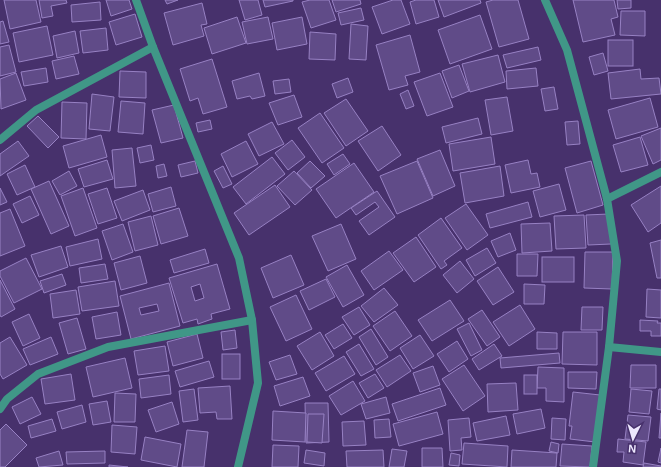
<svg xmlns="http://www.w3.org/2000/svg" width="661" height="467" font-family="Arial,sans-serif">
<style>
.building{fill:#604b88;stroke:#9781c3;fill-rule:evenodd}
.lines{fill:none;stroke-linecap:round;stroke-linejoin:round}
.minor{stroke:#409787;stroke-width:8}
</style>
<rect width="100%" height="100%" fill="#47316c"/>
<g class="building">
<path d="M4 0H36L41 22 10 29Z"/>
<path d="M39 0H66L67 3 51 6 53 16 42 18Z"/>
<path d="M106 0H129L132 9 111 16Z"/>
<path d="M165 0H178L167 4Z"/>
<path d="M239 0H258L262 15 245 20Z"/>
<path d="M263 0H293V1L265 7Z"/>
<path d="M310 0H329L336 20 311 28 302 2Z"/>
<path d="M332 0H360L361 4 336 12Z"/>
<path d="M393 0H401L410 24 382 34 372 7Z"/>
<path d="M416 0H434L439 17 416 24 410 2Z"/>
<path d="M438 0H480L481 3 444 17Z"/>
<path d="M493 0H518L529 39 499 47 486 2Z"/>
<path d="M573 0H614L618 17 611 19 615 35 583 42Z"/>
<path d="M617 0H631V8L618 9Z"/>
<path d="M100 2 101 20 72 22 71 5Z"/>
<path d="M202 3 207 24 201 25 204 36 173 45 164 13Z"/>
<path d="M361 8 364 20 341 25 338 13Z"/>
<path d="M621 11H645V36L620 35Z"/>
<path d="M135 14 142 37 116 45 109 22Z"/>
<path d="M480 15 492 49 450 64 438 30Z"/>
<path d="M237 17 246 43 212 54 204 28Z"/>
<path d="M268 17 273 39 247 44 242 22Z"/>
<path d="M302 17 307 44 277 50 272 23Z"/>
<path d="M3 21 9 42 0 44V22Z"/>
<path d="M351 24 368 26 366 60 349 59Z"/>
<path d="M47 26 53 55 19 62 13 33Z"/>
<path d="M106 28 108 50 83 53 80 31Z"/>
<path d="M75 31 79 53 57 58 53 36Z"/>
<path d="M310 32 336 34 335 60 309 59Z"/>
<path d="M410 35 420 72 405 76 408 85 389 90 376 45Z"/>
<rect x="608" y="40" width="25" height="26"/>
<path d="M9 45 16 72 0 76V47Z"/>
<path d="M538 47 541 60 507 68 503 55Z"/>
<path d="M603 53 608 71 594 75 589 57Z"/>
<path d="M498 55 505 82 470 92 462 64Z"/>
<path d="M74 56 79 74 56 79 52 61Z"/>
<path d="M212 59 227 107 203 114 198 98 190 101 180 69Z"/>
<path d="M459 65 469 91 452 98 442 71Z"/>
<path d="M46 68 48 82 24 86 21 72Z"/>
<path d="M536 68 538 86 507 89 506 71Z"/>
<path d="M640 69 641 79 659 78 661 94 611 99 608 73Z"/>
<path d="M120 71 146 72V98L119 97Z"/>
<path d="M16 73 26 100 1 109 0 79Z"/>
<path d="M259 73 265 96 252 99 250 96 237 99 232 81Z"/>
<path d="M440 73 453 107 427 116 414 82Z"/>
<path d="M348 78 353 92 337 98 332 84Z"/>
<path d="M289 79 291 92 275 94 273 81Z"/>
<path d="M554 87 558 109 545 111 541 89Z"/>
<path d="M408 90 414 106 406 109 400 94Z"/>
<path d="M92 94 114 97 110 131 89 129Z"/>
<path d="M294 95 302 117 278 125 269 103Z"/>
<path d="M507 97 513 131 491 135 485 100Z"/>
<path d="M650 98 658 127 616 139 608 110Z"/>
<path d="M346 99 368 131 346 146 324 113Z"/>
<path d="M121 101 145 103 143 134 118 132Z"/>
<path d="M62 102 87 103 86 139 61 138Z"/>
<path d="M174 105 183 138 161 143 152 110Z"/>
<path d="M320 113 344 148 322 163 298 128Z"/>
<path d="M38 116 59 137 48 148 27 126Z"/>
<path d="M478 118 482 134 446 143 442 127Z"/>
<path d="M210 120 212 129 198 132 196 123Z"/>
<path d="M578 121 580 144 567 145 565 122Z"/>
<path d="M272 122 284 144 259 156 248 134Z"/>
<path d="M382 126 401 155 378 171 358 141Z"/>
<path d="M661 128V160L653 164 641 136Z"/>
<path d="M101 135 107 157 69 168 63 146Z"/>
<path d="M491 137 495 164 453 171 449 144Z"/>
<path d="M640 137 648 165 621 172 613 145Z"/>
<path d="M292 140 305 157 288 170 275 153Z"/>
<path d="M18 141 29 156 0 176V154Z"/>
<path d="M246 141 258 164 232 177 221 154Z"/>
<path d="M151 145 154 160 140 163 137 148Z"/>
<path d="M132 148 136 186 115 188 112 150Z"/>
<path d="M440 150 455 186 433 196 417 159Z"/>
<path d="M343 154 350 164 334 175 327 164Z"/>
<path d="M272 157 285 174 246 204 233 187Z"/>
<path d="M107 160 113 179 84 187 78 169Z"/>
<path d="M528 160 531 174 537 173 540 187 511 193 505 165Z"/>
<path d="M195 161 198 173 181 177 178 165Z"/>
<path d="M310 161 325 176 311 188 297 173Z"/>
<path d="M417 161 433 198 397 214 380 176Z"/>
<path d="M591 161 603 205 577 213 565 168Z"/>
<path d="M354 163 374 192 336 218 316 189Z"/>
<path d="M164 164 167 176 158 178 156 166Z"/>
<path d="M25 165 35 187 17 195 7 174Z"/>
<path d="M223 166 232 184 223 188 214 171Z"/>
<path d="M500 166 504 196 465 203 460 173Z"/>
<path d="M69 171 77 186 60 195 52 181Z"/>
<path d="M294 171 312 190 295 205 277 186Z"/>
<path d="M49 181 69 226 51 234 31 189Z"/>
<path d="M559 184 566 210 540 217 533 191Z"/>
<path d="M275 185 290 207 249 235 234 213Z"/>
<path d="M661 186V223L648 232 631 205Z"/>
<path d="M171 187 176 206 153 212 148 194Z"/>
<path d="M0 188 7 202 0 205Z"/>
<path d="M83 188 97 228 75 236 61 196Z"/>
<path d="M107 188 117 218 98 224 88 194Z"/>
<path d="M143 190 150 210 122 221 114 201Z"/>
<path d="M377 191 395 217 369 235 359 221 379 207 375 202 356 215 351 208Z"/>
<path d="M30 196 39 215 22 223 13 204Z"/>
<path d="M528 202 532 217 490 228 486 214Z"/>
<path d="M466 204 488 235 467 250 445 218Z"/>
<path d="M179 208 188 236 161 244 153 216Z"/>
<path d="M10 209 25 246 0 256V213Z"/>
<path d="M609 214 611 244 588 245 586 215Z"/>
<path d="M584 215 586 248 556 249 554 216Z"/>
<path d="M151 216 158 245 135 251 128 222Z"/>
<path d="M441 218 462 248 444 261 447 265 441 269 418 235Z"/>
<path d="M550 223 552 251 522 253 521 224Z"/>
<path d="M123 224 133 252 112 260 102 231Z"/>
<path d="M341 224 356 259 328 271 312 236Z"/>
<path d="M510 233 516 250 498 257 491 241Z"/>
<path d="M416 237 436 267 414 282 393 253Z"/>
<path d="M98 239 102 259 70 266 66 247Z"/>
<path d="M661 240V278H657L650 243Z"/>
<path d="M61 246 68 267 39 277 31 255Z"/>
<path d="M487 248 496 263 475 276 466 260Z"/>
<path d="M205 249 209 263 174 273 170 260Z"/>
<path d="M389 251 403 270 374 290 361 271Z"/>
<path d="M585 252H613L612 289 584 288Z"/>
<path d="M517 254H538L537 276H517Z"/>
<path d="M291 255 304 285 273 298 261 268Z"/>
<path d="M140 256 147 283 121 290 114 263Z"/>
<rect x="542" y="257" width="32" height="25"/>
<path d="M26 258 42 289 14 303 0 276V271Z"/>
<path d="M460 261 474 279 457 293 443 275Z"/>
<path d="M105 264 108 279 81 283 79 268Z"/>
<path d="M217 264 230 309 211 314 212 319 198 324 197 319 183 323 169 278ZM200 284 204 298 195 301 191 287Z"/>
<path d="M347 265 364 295 343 307 326 277Z"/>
<path d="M498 267 514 292 493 305 477 281Z"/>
<path d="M62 274 66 285 44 293 40 281Z"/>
<path d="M326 279 335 297 309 310 300 291Z"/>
<path d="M0 280 15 309 1 317 0 315Z"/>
<path d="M115 281 119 306 82 311 78 287Z"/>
<path d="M169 283 180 326 131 339 120 296ZM157 304 159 311 141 315 139 308Z"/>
<path d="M524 284 545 285 544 304H524Z"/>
<path d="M384 288 398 305 374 322 361 306Z"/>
<path d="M647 289 661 290V318L646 317Z"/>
<path d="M76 290 80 314 53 318 50 294Z"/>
<path d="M296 295 312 329 286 341 270 307Z"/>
<path d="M450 300 464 321 432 341 418 320Z"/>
<path d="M520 305 535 329 509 346 493 322Z"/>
<path d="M359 307 370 325 354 335 342 317Z"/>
<path d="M582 307H603L602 330H581Z"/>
<path d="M482 310 500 337 487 346 468 319Z"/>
<path d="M395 311 412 336 390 351 373 326Z"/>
<path d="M117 312 121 335 96 339 92 317Z"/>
<path d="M29 314 40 338 23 346 12 322Z"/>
<path d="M77 318 86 349 68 354 59 323Z"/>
<path d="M640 320 658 321 657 323H661V336H651V331H640Z"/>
<path d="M469 323 482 350 471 356 457 329Z"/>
<path d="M343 324 352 338 334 349 325 335Z"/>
<path d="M371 329 388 357 376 365 359 337Z"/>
<path d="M235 330 237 348 223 350 221 332Z"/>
<path d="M320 332 334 356 312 370 297 346Z"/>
<path d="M537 332 557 333V349H537Z"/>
<path d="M563 332H597V365L562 364Z"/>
<path d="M197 334 203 358 173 366 167 342Z"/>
<path d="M420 335 434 356 413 369 400 348Z"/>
<path d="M10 337 27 365 3 379 0 374V343Z"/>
<path d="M51 337 58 354 30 365 23 349Z"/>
<path d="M457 341 468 359 449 372 437 354Z"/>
<path d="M359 344 374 369 361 376 346 352Z"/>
<path d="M494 344 502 356 479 370 472 359Z"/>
<path d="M165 346 169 371 138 375 134 351Z"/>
<path d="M559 353 560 363 501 368 500 358Z"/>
<rect x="222" y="354" width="18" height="25"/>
<path d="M290 355 297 374 276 380 269 362Z"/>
<path d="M400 355 411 371 387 387 376 370Z"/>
<path d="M344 356 355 374 326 391 315 373Z"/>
<path d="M125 358 132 388 93 397 86 367Z"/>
<path d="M209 361 214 377 180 387 175 371Z"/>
<path d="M464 365 485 396 463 411 442 379Z"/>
<path d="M631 365H656V388H630Z"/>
<path d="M433 366 440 385 420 392 413 373Z"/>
<path d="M538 367 564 368V402L546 401V388H537Z"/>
<path d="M568 372H597L596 389 568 388Z"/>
<path d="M71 374 75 400 45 404 41 379Z"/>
<path d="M375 374 384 388 368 398 359 383Z"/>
<path d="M169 375 171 394 141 398 139 379Z"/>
<rect x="524" y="375" width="13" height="19"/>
<path d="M303 377 310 396 280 406 274 386Z"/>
<path d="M353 381 365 401 341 415 329 396Z"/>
<path d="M516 383 518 410 488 412 487 384Z"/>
<path d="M230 386 232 419H217L216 412 200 413 198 388Z"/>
<path d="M440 388 446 405 398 421 392 404Z"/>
<path d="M194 389 198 420 183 422 179 391Z"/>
<path d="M631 389 652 391 649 414 629 412Z"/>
<path d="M659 389H661V410L657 409Z"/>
<path d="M573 392 600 395 595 442 570 439 572 426H569Z"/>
<path d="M115 393 136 394 135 422H114Z"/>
<path d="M32 397 41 414 20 424 12 407Z"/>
<path d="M386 397 390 413 366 419 361 404Z"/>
<path d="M107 401 111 422 93 425 89 404Z"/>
<path d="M172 402 179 424 156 432 148 410Z"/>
<path d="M305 403H328L329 442 306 443Z"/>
<path d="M82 405 86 422 62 429 57 412Z"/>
<path d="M541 409 545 428 517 434 513 414Z"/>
<path d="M273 411 306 413 305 442 272 440Z"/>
<path d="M437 412 443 434 399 446 393 424Z"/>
<path d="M661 413V438H659Z"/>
<path d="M308 414H324L322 443 307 442Z"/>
<path d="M628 415 651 417 648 441 625 439Z"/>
<path d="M506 416 510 435 477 441 473 423Z"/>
<path d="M469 418 471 437 461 438 462 450 450 451 448 420Z"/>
<path d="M552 418 566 419 565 440 551 439Z"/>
<path d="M52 419 56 431 31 438 28 426Z"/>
<path d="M389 419 391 437 375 438 374 420Z"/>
<path d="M364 421 366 445 343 446 342 422Z"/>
<path d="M6 424 27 445 5 467H0V430Z"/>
<path d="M112 425 137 427 135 454 111 452Z"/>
<path d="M187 430 208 432 204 467H182Z"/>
<path d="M145 437 181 444 177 467 141 460Z"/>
<path d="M618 439 646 442 643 465 623 462 624 452H617Z"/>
<path d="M551 442 559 444 558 453 549 451Z"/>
<path d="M464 443 508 446 507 467 462 464Z"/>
<path d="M562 444 592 446 590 467 560 466Z"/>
<path d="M273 445 299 446 298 467H272Z"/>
<path d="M422 448H442L443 467H422Z"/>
<path d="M661 448V463L658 462Z"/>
<path d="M392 449 407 451 404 467H389Z"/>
<path d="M306 450 325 453 324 466 304 463Z"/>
<path d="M383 450 384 467H347L346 451Z"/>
<path d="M512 450 557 453 556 467H511Z"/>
<path d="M59 451 63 465 39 467 36 458Z"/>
<path d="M105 451V463L67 464 66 452Z"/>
<path d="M451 453 460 455 459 466 449 465Z"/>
<path d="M644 463 661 466V467H643Z"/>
<path d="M109 465 128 467H109Z"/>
</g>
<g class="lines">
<g class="minor">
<path d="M136 0 153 47 239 258 252 320 258 383 238 467"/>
<path d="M545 0 567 50 607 199 617 261 609 347 593 467"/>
<path d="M0 140 36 110 153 47"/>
<path d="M607 199 661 172"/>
<path d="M609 347 661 352"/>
<path d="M0 409 7 399 38 374 108 347 252 320"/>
</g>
</g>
<g transform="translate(633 439) rotate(185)" stroke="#47316c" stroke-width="3" paint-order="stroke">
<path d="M0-3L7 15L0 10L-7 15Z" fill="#ede7fd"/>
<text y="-6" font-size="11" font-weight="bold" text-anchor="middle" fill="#ede7fd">N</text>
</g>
</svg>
